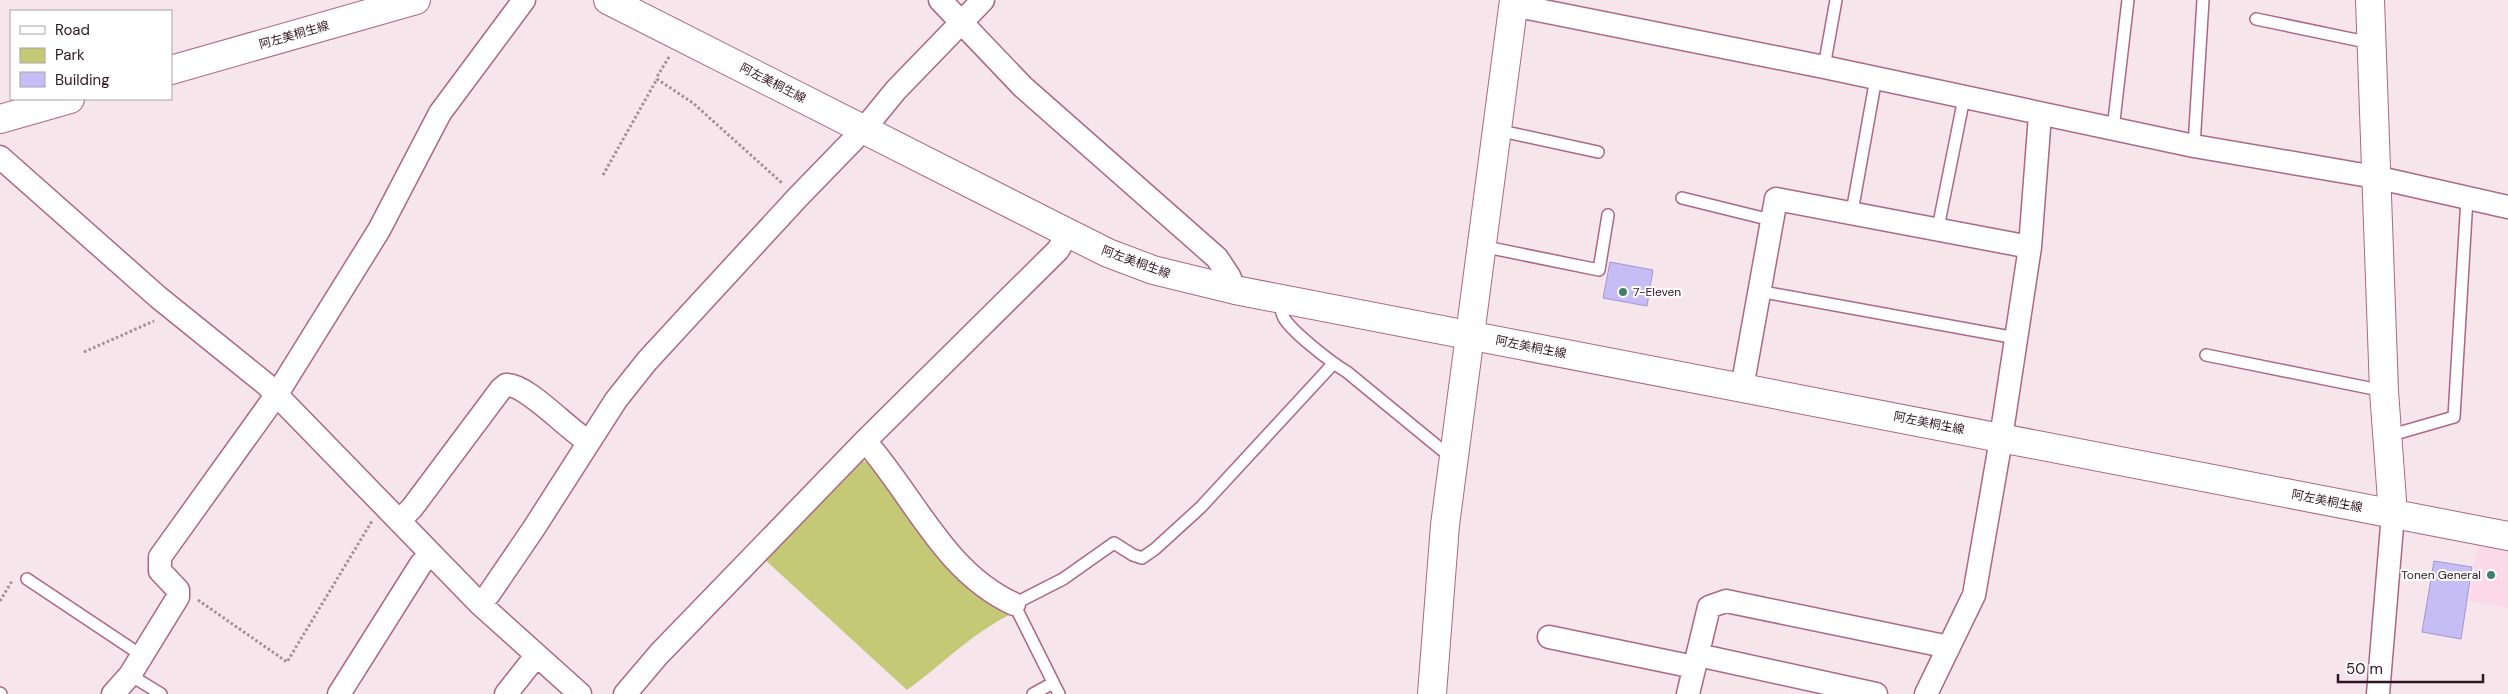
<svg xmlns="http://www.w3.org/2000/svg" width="2508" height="694" font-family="'DM Sans','Noto Sans JP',sans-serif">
<rect width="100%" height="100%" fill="#f6e6ec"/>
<path fill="#fcd9e7" d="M2478 544 2508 549V608L2469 601Z"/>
<path fill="#c3c975" d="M859 459 874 466 951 573 1011 614C972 633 942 665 907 690L762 557Z"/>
<path fill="#c6bdf5" stroke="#a196d9" d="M1610 262 1653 270 1647 306 1603 298Z
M2434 561 2472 567 2461 639 2422 632Z"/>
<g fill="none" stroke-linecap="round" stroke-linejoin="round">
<defs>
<path id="service" d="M2256 19 2371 43
M1824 67 1836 0
M2113 129 2128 0
M1497 130 1598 152
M2194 146 2203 0
M1682 198 1771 220
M1852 212 1876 78
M1938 228 1964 98
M1481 246 1599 270 1608 215
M1758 291 2016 338
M1280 299C1280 305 1281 312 1284 318 1292 332 1332 363 1347 372L1442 450 1453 455
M2206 355 2384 391
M2388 436 2454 417 2467 198
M27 579 141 655
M130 675 161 694
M0 693 1 694
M1033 694 1053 683
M1059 694 1014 604 1063 579 1114 543 1133 555 1142 558 1155 549 1201 507 1333 364"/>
<path id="minor" d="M940 0 1023 87 1217 258 1229 276 1235 290
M1513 5 1824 67 2194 146 2375 177 2508 207
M0 157 158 297 267 385 480 604 580 694
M1742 388 1776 199 2030 247
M865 441C914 496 944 572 1014 604
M399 521 412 508 501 389 506 385C526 383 568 430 589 442
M480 604 489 594 534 528 616 400 647 361 798 197 864 129 896 90 983 0
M1549 637 1694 667
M1698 655 1876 694
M113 694 130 675 178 597V590L160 571V557L277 394 379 230 440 113 524 0
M339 694 421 564 431 554
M506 694 536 656
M625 694 659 654 865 441 1058 250 1068 233
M1688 694 1709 607 1726 601 1949 647
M1926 694 1974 595 1999 451 2030 247 2040 115
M2378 694 2393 514"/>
<path id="tertiary" d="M2370 0 2384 391 2393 514
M1432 694 1445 525 1514 0"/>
<path id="secondary" d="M608 0 1068 233 1108 253 1153 270 1235 290 2508 536
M171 70 416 0
M0 119 70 99"/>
</defs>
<use href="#service" stroke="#ac6786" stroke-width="14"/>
<use href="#minor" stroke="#ac6786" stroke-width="25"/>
<use href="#tertiary" stroke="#ac6786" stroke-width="30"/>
<use href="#secondary" stroke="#ac6786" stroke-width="30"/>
<path stroke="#a48f98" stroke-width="3" stroke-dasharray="2.5 2.5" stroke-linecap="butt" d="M669 57 658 75 657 79 693 103 782 183
M603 175 657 79
M84 352 154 321
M198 600 287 662 372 521
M0 601 12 581"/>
<use href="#service" stroke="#fff" stroke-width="11"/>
<use href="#minor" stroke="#fff" stroke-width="22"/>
<use href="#tertiary" stroke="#fff" stroke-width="28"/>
<use href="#secondary" stroke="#fff" stroke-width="28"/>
</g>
<g fill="#41806d" stroke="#fff" stroke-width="2">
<circle cx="1623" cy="292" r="5"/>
<circle cx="2491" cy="575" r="5"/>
</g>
<g text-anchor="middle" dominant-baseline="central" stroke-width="4" stroke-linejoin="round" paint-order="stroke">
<g font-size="12" fill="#301421" stroke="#fff">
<text transform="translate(294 35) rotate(-16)">阿左美桐生線</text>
<text transform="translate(773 83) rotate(27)">阿左美桐生線</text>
<text transform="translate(1136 262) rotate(20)">阿左美桐生線</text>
<text transform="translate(1531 347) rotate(11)">阿左美桐生線</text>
<text transform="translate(1929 423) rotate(11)">阿左美桐生線</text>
<text transform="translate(2327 501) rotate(11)">阿左美桐生線</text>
</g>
<g font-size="12" fill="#301421" stroke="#fff" text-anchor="start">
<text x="1633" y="292">7-Eleven</text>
<text x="2481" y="575" text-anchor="end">Tonen General</text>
</g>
</g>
<rect x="10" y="10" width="162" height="90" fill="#ffffff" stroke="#aca1a6"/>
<rect x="20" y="26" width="25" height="8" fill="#ffffff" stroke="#aca1a6"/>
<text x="55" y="35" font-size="15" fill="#301421">Road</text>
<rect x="20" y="48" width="25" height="15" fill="#c3c975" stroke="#aca1a6"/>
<text x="55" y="60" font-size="15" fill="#301421">Park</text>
<rect x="20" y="72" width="25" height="15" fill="#c6bdf5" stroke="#aca1a6"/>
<text x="55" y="85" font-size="15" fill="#301421">Building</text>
<path d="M2338 674v8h145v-8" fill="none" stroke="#301421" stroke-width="2.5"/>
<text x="2346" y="674" font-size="15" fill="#301421" stroke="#ffffff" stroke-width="4" paint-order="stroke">50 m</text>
</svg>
